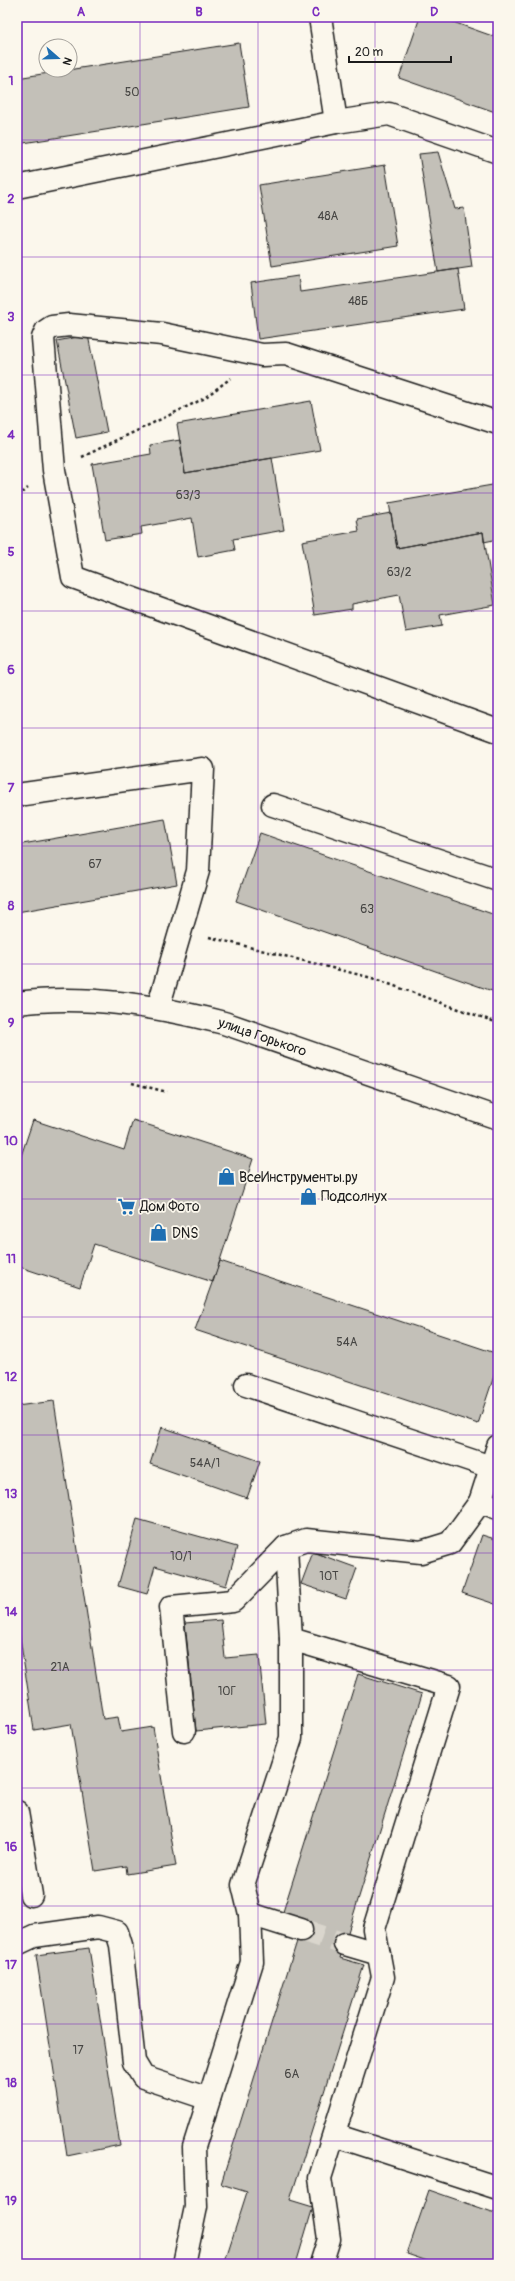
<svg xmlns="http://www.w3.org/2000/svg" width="515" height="2281" font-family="Pangolin,sans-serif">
<rect width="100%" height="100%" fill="#fbf7ec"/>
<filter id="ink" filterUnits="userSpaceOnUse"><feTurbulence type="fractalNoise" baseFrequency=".025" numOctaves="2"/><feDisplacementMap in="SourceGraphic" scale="8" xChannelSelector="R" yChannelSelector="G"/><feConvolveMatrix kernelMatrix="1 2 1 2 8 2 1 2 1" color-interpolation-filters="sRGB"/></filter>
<g filter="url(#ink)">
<path fill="#c3c0b8" stroke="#1c1c1c" d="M420 17H439L498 38V113L399 78Z
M239 43 249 107 17 144V78Z
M438 152 455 209 464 208 472 267 438 272 419 154Z
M385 165 398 246 272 266 259 185Z
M458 269 464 309 258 339 251 283 298 276 300 292Z
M88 335 107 432 76 438 57 341Z
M311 401 320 450 185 473 177 424Z
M180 440 185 473 272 458 284 530 233 539 235 550 198 557 192 518 141 527 142 534 105 540 92 464 151 454 150 445Z
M498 484V539L484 542 483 532 397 548 389 503Z
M391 513 397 548 483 532 495 605 440 615 442 626 406 632 399 595 352 604V609L315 615 302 541 359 531 357 519Z
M165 819 177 884 17 912V845Z
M260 833 498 916V993L236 901Z
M33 1120 124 1150 133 1120 253 1159 213 1282 94 1244 80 1287 17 1266V1168Z
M220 1261 498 1354V1364L478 1424 195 1330Z
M54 1401 103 1719 118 1717 121 1732 153 1727 176 1866 127 1874 126 1866 95 1871 71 1724 34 1730 17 1618V1406Z
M162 1427 260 1461 247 1498 150 1464Z
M137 1519 237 1547 226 1586 155 1566 147 1594 118 1586Z
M482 1535 498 1540V1605L462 1593Z
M313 1552 357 1568 346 1599 301 1584Z
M221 1620 225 1658 259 1655 266 1724 196 1731 185 1623Z
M358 1674 422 1694 340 1958 364 1965 290 2200 313 2207 296 2264H224L247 2192 221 2184 303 1922 282 1915Z
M89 1948 120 2145 67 2156 36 1955Z
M429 2190 498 2214 497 2264H436L407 2254Z
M17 2237 22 2264H17Z"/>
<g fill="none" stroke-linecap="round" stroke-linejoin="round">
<path stroke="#dad6cd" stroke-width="22" stroke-dasharray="22 11" stroke-linecap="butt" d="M301 1930 345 1944"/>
<defs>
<g id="minor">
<path d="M320 17 336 122"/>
<path d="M17 187 336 122 389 114 498 152"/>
<path d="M498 423 286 354 262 355 162 334 69 325 52 327 46 331 43 338 54 470 73 577 498 731"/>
<path d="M17 795 203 769 198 871 158 1008"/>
<path d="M273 805 498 880"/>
<path id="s1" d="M17 1003C86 994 157 1006 224 1023L498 1118"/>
<path d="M246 1385 491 1467"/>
<path d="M498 1446 480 1502 498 1508"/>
<path d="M286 1547 291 1639 449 1686 374 1929 383 1977 320 2178 329 2239 321 2264"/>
<path d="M184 1731 171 1607 233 1601 286 1547 306 1540 421 1552 450 1543 480 1502"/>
<path d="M17 1812 31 1895"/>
<path d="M250 1914 301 1930"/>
<path d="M17 1944 34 1936 98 1927 117 1932 121 1945 134 2062 143 2077 209 2099"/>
<path d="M345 1944 379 1954"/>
<path d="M334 2135 498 2188"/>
<path d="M184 2264 196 2207 194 2147 252 1962 250 1914 243 1885 291 1738V1639"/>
</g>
</defs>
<use href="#minor" stroke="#1c1c1c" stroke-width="25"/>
<path stroke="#1c1c1c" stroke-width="2.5" stroke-dasharray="3 3" stroke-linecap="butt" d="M82 457 203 399 231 378
M17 496 28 488
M209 937 372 978 498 1023
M132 1083 167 1092"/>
<use href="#minor" stroke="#fbf7ec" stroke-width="22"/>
</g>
</g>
<path fill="none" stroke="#7b2cbf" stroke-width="1" stroke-opacity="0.55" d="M140 17V2264M258 17V2264M375 17V2264M17 140H498M17 257H498M17 375H498M17 493H498M17 611H498M17 728H498M17 846H498M17 964H498M17 1082H498M17 1199H498M17 1317H498M17 1435H498M17 1553H498M17 1670H498M17 1788H498M17 1906H498M17 2024H498M17 2141H498"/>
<defs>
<symbol id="shop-bare" viewBox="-9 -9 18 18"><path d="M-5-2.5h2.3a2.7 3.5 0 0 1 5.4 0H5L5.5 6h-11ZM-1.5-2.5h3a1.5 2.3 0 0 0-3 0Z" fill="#1f6fb2" stroke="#fbf7ec" stroke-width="2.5" paint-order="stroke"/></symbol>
<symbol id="supermarket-bare" viewBox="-9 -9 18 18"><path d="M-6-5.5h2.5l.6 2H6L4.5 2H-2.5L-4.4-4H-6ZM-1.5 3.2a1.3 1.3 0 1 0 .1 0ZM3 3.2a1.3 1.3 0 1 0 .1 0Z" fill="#1f6fb2" stroke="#fbf7ec" stroke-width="2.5" paint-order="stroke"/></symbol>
</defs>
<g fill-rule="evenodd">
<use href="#shop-bare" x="214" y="1164" width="25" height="25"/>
<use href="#shop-bare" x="296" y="1184" width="25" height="25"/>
<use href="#supermarket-bare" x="114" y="1194" width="25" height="25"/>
<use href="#shop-bare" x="146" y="1220" width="25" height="25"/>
</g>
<g text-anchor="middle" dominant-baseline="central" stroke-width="3.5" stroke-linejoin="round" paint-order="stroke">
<g font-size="12" fill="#464543">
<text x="132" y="92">50</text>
<text x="328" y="216">48А</text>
<text x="358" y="301">48Б</text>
<text x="188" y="495">63/3</text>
<text x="399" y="572">63/2</text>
<text x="95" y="864">67</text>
<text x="367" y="909">63</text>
<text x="347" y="1342">54А</text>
<text x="205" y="1463">54А/1</text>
<text x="181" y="1556">10/1</text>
<text x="329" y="1576">10Т</text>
<text x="60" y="1667">21А</text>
<text x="227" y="1691">10Г</text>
<text x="78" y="2050">17</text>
<text x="292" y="2074">6А</text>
</g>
<g font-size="14" fill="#1c1c1c" stroke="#fbf7ec">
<text stroke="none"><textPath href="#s1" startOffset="250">улица Горького</textPath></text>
</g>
<g font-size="14" fill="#1c1c1c" stroke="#fbf7ec" text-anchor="start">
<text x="239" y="1177">ВсеИнструменты.ру</text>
<text x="321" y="1196">Подсолнух</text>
<text x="140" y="1206">Дом Фото</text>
<text x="172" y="1233">DNS</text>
</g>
</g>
<rect width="515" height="2281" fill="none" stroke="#fbf7ec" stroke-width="44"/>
<g transform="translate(58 58) rotate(110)"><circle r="19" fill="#fbf7ec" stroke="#a29f99"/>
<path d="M0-3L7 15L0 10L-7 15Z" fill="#1f6fb2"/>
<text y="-6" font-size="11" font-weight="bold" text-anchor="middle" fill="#1c1c1c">N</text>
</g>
<path d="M349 56v6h102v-6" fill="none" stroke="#1c1c1c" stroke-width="2"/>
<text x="355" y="56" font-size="12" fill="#1c1c1c" stroke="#fbf7ec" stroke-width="3" paint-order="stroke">20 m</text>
<rect x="22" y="22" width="471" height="2237" fill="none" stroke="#7b2cbf" stroke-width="1.5"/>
<g font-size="13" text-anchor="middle" font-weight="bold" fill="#7b2cbf">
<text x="81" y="16">A</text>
<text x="199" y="16">B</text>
<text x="316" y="16">C</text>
<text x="434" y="16">D</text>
<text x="11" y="85">1</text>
<text x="11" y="203">2</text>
<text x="11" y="321">3</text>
<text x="11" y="439">4</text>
<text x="11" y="556">5</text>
<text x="11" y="674">6</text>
<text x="11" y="792">7</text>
<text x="11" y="910">8</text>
<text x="11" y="1027">9</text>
<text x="11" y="1145">10</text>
<text x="11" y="1263">11</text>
<text x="11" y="1381">12</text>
<text x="11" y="1498">13</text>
<text x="11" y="1616">14</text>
<text x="11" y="1734">15</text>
<text x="11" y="1851">16</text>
<text x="11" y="1969">17</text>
<text x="11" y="2087">18</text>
<text x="11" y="2205">19</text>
</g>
</svg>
